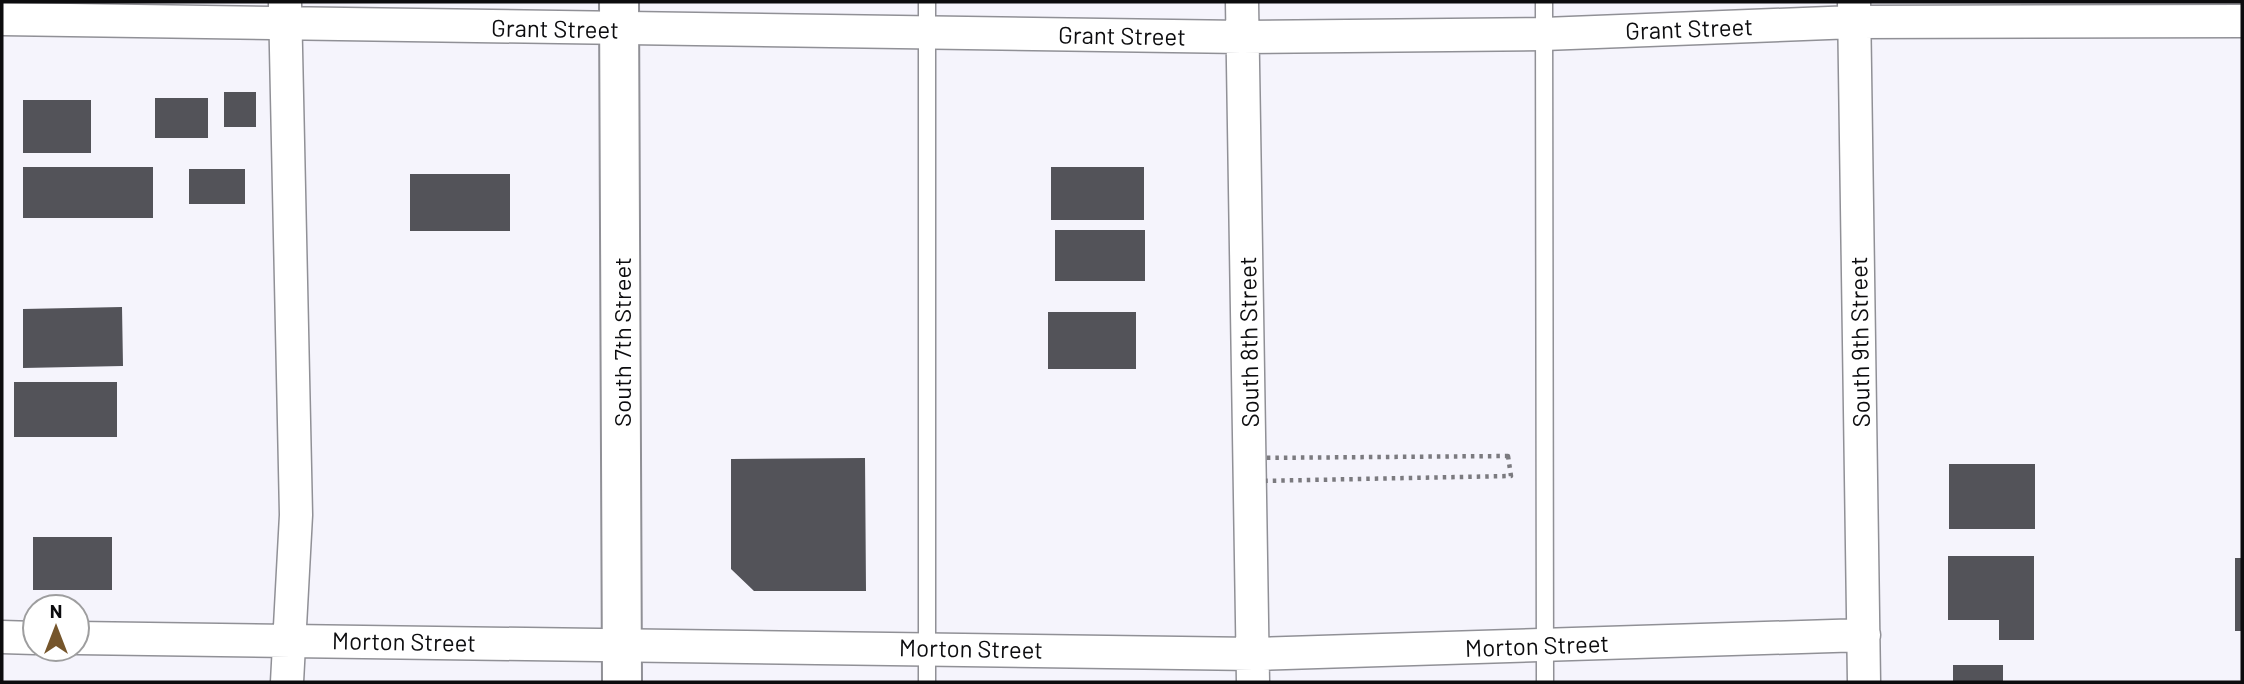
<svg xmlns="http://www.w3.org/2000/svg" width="2244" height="684" font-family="Barlow,sans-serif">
<rect width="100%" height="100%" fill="#f5f4fc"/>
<path fill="#535359" d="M224 92H256V127H224Z
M155 98H208V138H155Z
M23 100H91V153H23Z
M23 167H153V218H23Z
M1051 167H1144V220H1051Z
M189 169H245V204H189Z
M410 174H510V231H410Z
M1055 230H1145V281H1055Z
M122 307 123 366 23 368V309Z
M1048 312H1136V369H1048Z
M14 382H117V437H14Z
M865 458 866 591H754L731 569V459Z
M1949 464H2035V529H1949Z
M33 537H112V590H33Z
M1948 556H2034V640H1999V620H1948Z
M2235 558H2242V631H2235Z
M1953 665H2003V682H1953Z"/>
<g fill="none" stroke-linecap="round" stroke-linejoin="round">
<defs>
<path id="lane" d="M927 2V682
M1544 2 1545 682"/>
<path id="street" d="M1242 2 1253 682
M1854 2 1864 682
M285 3 296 515 287 682
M2 19 1242 37 1544 34 1854 22 2242 21
M2 637 35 638
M77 638 1254 654 1864 635"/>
<path id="secondary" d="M619 2 622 682"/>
</defs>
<use href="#lane" stroke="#909096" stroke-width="19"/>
<use href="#street" stroke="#909096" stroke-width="35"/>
<use href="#secondary" stroke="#909096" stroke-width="42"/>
<path stroke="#7b7a7f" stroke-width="4.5" stroke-dasharray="3.5 5" stroke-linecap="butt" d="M1508 456 1511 476 1258 481 1250 458Z"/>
<use href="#lane" stroke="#fff" stroke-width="16"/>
<use href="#street" stroke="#fff" stroke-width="32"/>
<use href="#secondary" stroke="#fff" stroke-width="38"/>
</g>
<g text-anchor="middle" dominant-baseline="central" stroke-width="7" stroke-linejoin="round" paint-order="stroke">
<g font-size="24" fill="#0c0c0e" stroke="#fff">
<text transform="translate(555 28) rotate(1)">Grant Street</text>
<text transform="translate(1689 28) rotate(-2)">Grant Street</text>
<text transform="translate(1122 35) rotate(1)">Grant Street</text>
<text transform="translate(621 342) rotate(-90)">South 7th Street</text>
<text transform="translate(1248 342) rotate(-91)">South 8th Street</text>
<text transform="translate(1859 342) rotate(-91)">South 9th Street</text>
<text transform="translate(404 641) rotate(1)">Morton Street</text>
<text transform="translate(1537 645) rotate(-2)">Morton Street</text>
<text transform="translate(971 648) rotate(1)">Morton Street</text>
</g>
</g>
<rect width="2244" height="684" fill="none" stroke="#0c0c0e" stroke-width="7"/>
<g transform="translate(56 628)"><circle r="33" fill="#ffffff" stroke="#9e9e9f" stroke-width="2"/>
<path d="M0-5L12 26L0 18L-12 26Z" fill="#75552b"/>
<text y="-10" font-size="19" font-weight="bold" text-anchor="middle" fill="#0c0c0e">N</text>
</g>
</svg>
